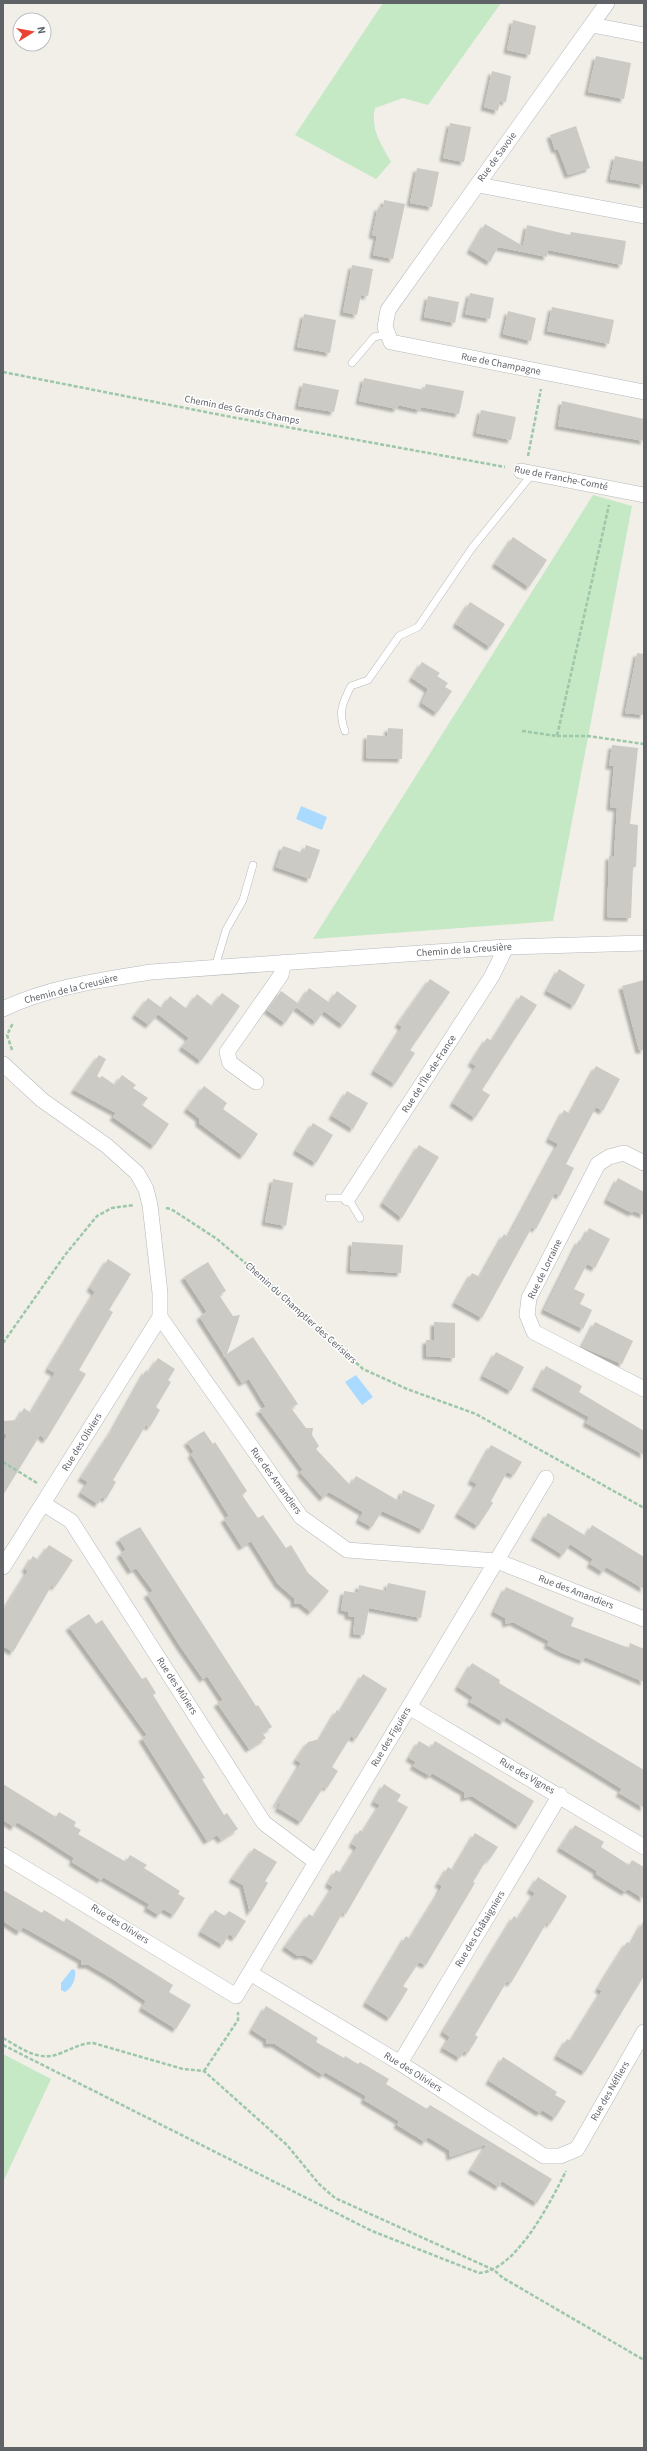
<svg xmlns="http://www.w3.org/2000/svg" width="647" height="2451" font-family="'Source Sans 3',sans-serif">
<defs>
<filter id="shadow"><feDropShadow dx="-3.5" dy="3.5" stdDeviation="1" flood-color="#0004"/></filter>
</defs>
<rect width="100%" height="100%" fill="#f1efe8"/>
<path fill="#c5e8c5" d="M383 3H501L428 105 403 98 375 108C370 129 381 144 391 162L376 179 295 135Z
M593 495 632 506 553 921 313 939Z
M3 2054 51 2079 3 2182Z"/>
<path fill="#aadaff" d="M301 806 327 817 322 830 296 819Z
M356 1375 373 1397 362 1405 345 1382Z
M72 1969 75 1970C76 1979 73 1987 65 1992L61 1990V1983Z"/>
<path fill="#cccac5" filter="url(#shadow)" d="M513 20 536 26 530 55 507 50Z
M596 56 631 63 624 99 588 92Z
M492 71 511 76 506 102 500 101 498 111 484 107Z
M450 123 471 127 464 162 443 158Z
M576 126 590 168 568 175 558 149 555 150 550 135Z
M615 156 644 162V185L610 179Z
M417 168 439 172 432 207 410 203Z
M384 200 405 204 393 259 373 255 377 236 372 235 378 207 383 208Z
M485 224 523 246 527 225 570 235 571 232 626 241 622 265 548 250 547 257 498 247 490 262 470 250Z
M352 265 373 269 368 296 361 295 357 315 343 312Z
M470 293 494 298 490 319 465 314Z
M428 296 459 302 455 323 424 317Z
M552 307 614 320 609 344 547 331Z
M508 311 536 318 531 341 503 334Z
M304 314 336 320 330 353 297 347Z
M364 378 424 390 426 384 464 391 459 414 421 407 420 410 398 405 397 409 359 401Z
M303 383 339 390 334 412 298 406Z
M562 401 644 419V441L558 426Z
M481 410 516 417 511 440 476 433Z
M513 537 547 560 529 587 495 564Z
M470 602 505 624 490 647 456 624Z
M637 653 644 654V715L625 713Z
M422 662 440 673 437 676 448 683 445 687 452 691 437 713 422 703 428 689 412 678Z
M388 728 403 729 402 759 366 758 367 735 387 736Z
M612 745 638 748 630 824 638 825 636 867H633L631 918 607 917 609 856H614L617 808 610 807 614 766H609Z
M306 845 320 850 310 879 276 867 283 846 303 853Z
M559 969 585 985 574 1006 547 991Z
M430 979 450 992 410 1050 415 1053 395 1084 374 1071 402 1027 398 1024Z
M644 980V1050H639L622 986Z
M309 988 330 1003 316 1022 296 1007 285 1023 267 1010 281 991 299 1004Z
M337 991 357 1006 343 1025 324 1011Z
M222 993 240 1006 201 1061 182 1047 189 1038 158 1014 149 1025 135 1015 148 998 162 1008 170 996 187 1009 197 994 212 1006Z
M521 995 537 1005 482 1090 490 1095 475 1118 453 1103 476 1066 471 1063 487 1038 492 1041Z
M99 1055 106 1059 97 1076 100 1078 102 1076 115 1085 122 1075 136 1085 133 1088 148 1098 142 1105 169 1124 154 1146 113 1117 116 1113 74 1090Z
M596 1066 620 1079 603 1111 596 1107 566 1164 574 1168 560 1196 555 1193 536 1229 532 1227 482 1318 455 1303 472 1273 480 1277 504 1234 508 1237 558 1144 549 1139 564 1110 570 1114Z
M204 1086 227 1103 223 1109 258 1134 243 1156 199 1123V1118L187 1109Z
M347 1091 368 1103 353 1129 332 1116Z
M313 1123 333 1135 316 1163 296 1151Z
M419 1145 439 1157 402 1218 383 1203Z
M618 1178 644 1192V1215L634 1211 632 1213 607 1200Z
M273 1179 293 1183 286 1226 265 1222Z
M589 1228 610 1239 595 1268 587 1264 574 1289 585 1294 580 1304 592 1310 583 1329 544 1310 579 1240 582 1242Z
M352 1242 403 1245 401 1273 350 1270Z
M108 1259 131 1274 109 1310 113 1312 79 1370 86 1374 46 1440 40 1435 3 1495V1443L7 1436 3 1431V1421L17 1420 24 1408 31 1413 55 1373 48 1369 95 1292 90 1288Z
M208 1262 226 1291 219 1295 233 1316 240 1315 227 1354 253 1337 298 1404 291 1408 306 1428H313L312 1435 319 1446 316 1449 350 1485 356 1476 399 1501 403 1490 435 1505 423 1530 382 1511 372 1527 359 1520 363 1512 329 1492 323 1498 300 1472 303 1470 259 1410 266 1407 249 1379 242 1383 201 1319 200 1316 207 1312 184 1277Z
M434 1322 455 1323V1358L426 1356V1340H434Z
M595 1322 633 1341 622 1364 582 1347Z
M496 1352 524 1367 511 1391 483 1376Z
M158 1358 175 1369 168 1380 171 1382 156 1407 160 1410 150 1427 146 1425 113 1480 116 1482 106 1499 102 1497 98 1504 81 1493 88 1482 81 1478 113 1429 146 1370 149 1372Z
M546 1366 582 1386 579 1392 644 1431V1455L586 1423 589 1417 535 1387Z
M204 1431 213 1444 215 1442 247 1491 242 1495 258 1518 263 1515 286 1548 291 1545 308 1573 329 1591 311 1612 301 1604H294V1598L278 1584 251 1541 242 1547 224 1519 229 1516 191 1454 194 1452 187 1442Z
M491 1445 522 1462 514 1475 507 1472 491 1501 493 1503 478 1526 458 1514 477 1484 471 1481Z
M548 1513 586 1536 592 1525 644 1557V1589L606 1567 603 1572 590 1564 593 1559 570 1544 563 1555 534 1537Z
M140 1527 256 1706 258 1705 272 1727 262 1733 266 1738 249 1749 217 1703 223 1700 207 1676 203 1679 180 1646 147 1594 153 1591 136 1568 131 1571 120 1554 126 1550 119 1539Z
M49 1545 73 1560 55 1587 52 1585 13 1652 3 1646V1611L28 1571 25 1569 33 1556 38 1560Z
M388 1583 426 1591 421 1618 369 1608 364 1635 353 1634 355 1617 348 1616V1612L341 1610 344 1591 358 1593 359 1585 386 1591Z
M506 1587 574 1618 571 1626 629 1648 630 1643 644 1649V1682L585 1657 583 1661 562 1653 547 1645 549 1641 513 1622 506 1624 505 1618 494 1612Z
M89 1614 96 1624 102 1620 142 1679 146 1677 156 1693 153 1695 165 1714 205 1778 202 1779 224 1815 227 1813 238 1829 221 1840 217 1835 207 1841 142 1738 147 1735 69 1627Z
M472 1663 500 1680 499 1683 644 1770V1808L619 1793 622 1789 538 1737 506 1717 503 1722 470 1702 473 1697 458 1687Z
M363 1674 387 1689 356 1739 351 1736 332 1767 338 1771 327 1788 324 1786 301 1822 278 1808 282 1801 275 1806 301 1763 296 1760 308 1742 320 1739 337 1710 340 1712Z
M419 1741 431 1748 435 1741 534 1801 519 1826 472 1796 464 1798V1792L432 1773 430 1776 413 1766 416 1762 409 1758Z
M3 1784 56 1817 59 1812 76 1822 74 1826 81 1830 78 1834 126 1862 130 1855 147 1865 144 1868 180 1891 178 1894 185 1898 174 1915 163 1909 159 1915 147 1908 149 1904 103 1877 101 1880 72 1862 74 1858 43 1838 17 1822 14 1827 3 1820Z
M384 1784 401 1795 397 1801 408 1807 346 1914 343 1912 315 1961 304 1955 298 1956 285 1947 309 1914 314 1917 333 1887 328 1884 336 1870 341 1873 357 1847 352 1844 360 1830 363 1832 380 1805 374 1802Z
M575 1825 604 1842 601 1847 629 1865 632 1860 644 1867V1899L628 1889 625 1892 596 1874 597 1871 560 1848Z
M475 1833 498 1847 489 1860 487 1859 473 1882 475 1883 426 1965 419 1962 403 1986 408 1989 390 2018 366 2003 406 1936 410 1939 438 1894 442 1886 438 1884 448 1867 453 1870Z
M254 1848 277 1862 265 1881 268 1883 250 1913 243 1885 232 1879Z
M538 1877 567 1896 550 1924 547 1922 511 1983 507 1981 475 2035 478 2037 468 2053 464 2051 460 2058 443 2048 450 2037 443 2032 514 1916 518 1919 535 1893 530 1890Z
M3 1890 42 1913 44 1910 64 1922 66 1918 173 1985 169 1992 191 2005 176 2029 142 2008 146 2001 113 1979 89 1965H81V1960L23 1927 20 1932 3 1921Z
M215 1910 225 1916 229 1911 246 1921 235 1938 229 1934 223 1945 201 1932Z
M644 1920V1976L585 2072 557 2056 567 2039 571 2041 602 1991 598 1989 608 1972 627 1942 631 1944Z
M266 2006 318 2038 316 2042 344 2058 345 2056 358 2064 360 2062 389 2079 386 2084 427 2109 430 2105 552 2179 537 2203 502 2181 499 2187 471 2170 487 2144 450 2157 449 2150 428 2137 425 2142 397 2125 399 2121 364 2100 366 2096 325 2072 323 2075 275 2044H267L266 2039 252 2030Z
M503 2057 557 2092 555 2095 566 2101 555 2118 542 2110 540 2113 489 2081Z"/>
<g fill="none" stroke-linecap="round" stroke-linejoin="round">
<defs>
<path id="service" d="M352 363 374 337 388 334
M345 731C338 712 342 704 351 686L368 680 399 636 418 627 472 548 533 473
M215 967 226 930 243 900 253 865
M329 1198H348L360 1218"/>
<path id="minor" d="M607 3 388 310 385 327 391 342 644 392
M592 25 644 35
M478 185 644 216
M521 471 644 495
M3 1009C49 987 101 980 151 972L506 947 644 943
M3 1064 42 1100 107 1146 137 1173 146 1189 150 1205 160 1293V1317L301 1517 347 1550 497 1561 644 1619
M256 1082 230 1063 227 1052 281 975 284 962
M644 1163 624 1153 609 1157 598 1164 529 1298 527 1315 534 1332 644 1389
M348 1198 492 976 506 947
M44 1504 71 1521 264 1823 316 1862
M3 1567 160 1317
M409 1707 644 1847
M3 1855 236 1996 546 1478
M250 1973 400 2063 544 2156H560L577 2149 644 2032
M400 2063 560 1795"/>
</defs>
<use href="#service" stroke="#b5b8bc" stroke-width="8"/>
<use href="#minor" stroke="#b5b8bc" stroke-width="16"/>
<path stroke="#9cc7a9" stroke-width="2.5" stroke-dasharray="4 2" stroke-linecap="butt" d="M3 372 226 416 505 467
M528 456 541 389
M522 731 557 736 609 505
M557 736H588L644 744
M12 1050 7 1035 13 1023
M166 1208 171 1209 217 1239 270 1284 363 1369 407 1389 476 1414 644 1508
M3 1343 65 1255 97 1216 112 1208 134 1205
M3 1462 37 1483
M3 2038C21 2048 39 2063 61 2053 72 2049 81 2043 93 2043L183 2069 204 2071 287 2145 319 2184 335 2198 494 2270 503 2278 644 2360
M3 2045 372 2231 479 2273C516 2271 551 2201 566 2171
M204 2071 238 2020V2012"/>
<use href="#service" stroke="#fff" stroke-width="7"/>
<use href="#minor" stroke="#fff" stroke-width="15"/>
</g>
<g text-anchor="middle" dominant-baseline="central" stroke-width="3" stroke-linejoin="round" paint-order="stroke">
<g font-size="10" fill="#5f6368" stroke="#fff">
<text transform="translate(497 157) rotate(-54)">Rue de Savoie</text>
<text transform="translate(501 364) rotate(11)">Rue de Champagne</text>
<text transform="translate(242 410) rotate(11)">Chemin des Grands Champs</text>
<text transform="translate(561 478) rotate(11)">Rue de Franche-Comté</text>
<text transform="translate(464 950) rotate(-4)">Chemin de la Creusière</text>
<text transform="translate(71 989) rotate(-14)">Chemin de la Creusière</text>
<text transform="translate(429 1074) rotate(-57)">Rue de l'Île-de-France</text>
<text transform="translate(545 1269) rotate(-64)">Rue de Lorraine</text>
<text transform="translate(301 1313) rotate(42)">Chemin du Champtier des Cerisiers</text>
<text transform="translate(82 1442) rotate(-58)">Rue des Oliviers</text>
<text transform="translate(276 1481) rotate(54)">Rue des Amandiers</text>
<text transform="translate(576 1592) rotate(21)">Rue des Amandiers</text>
<text transform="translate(177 1686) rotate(57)">Rue des Mûriers</text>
<text transform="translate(391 1737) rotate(-59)">Rue des Figuiers</text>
<text transform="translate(527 1776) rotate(30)">Rue des Vignes</text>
<text transform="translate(120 1924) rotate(32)">Rue des Oliviers</text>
<text transform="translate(480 1929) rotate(-59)">Rue des Châtaigniers</text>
<text transform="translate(413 2072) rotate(32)">Rue des Oliviers</text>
<text transform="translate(610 2091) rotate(-60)">Rue des Néfliers</text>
</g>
</g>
<rect width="647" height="2451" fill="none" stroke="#5f6368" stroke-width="8"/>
<g transform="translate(32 32) rotate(79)"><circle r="19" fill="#ffffff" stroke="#bfc1c3"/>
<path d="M0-3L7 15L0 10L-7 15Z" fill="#ea4335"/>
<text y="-6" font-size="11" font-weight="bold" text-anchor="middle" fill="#5f6368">N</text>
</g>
</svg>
